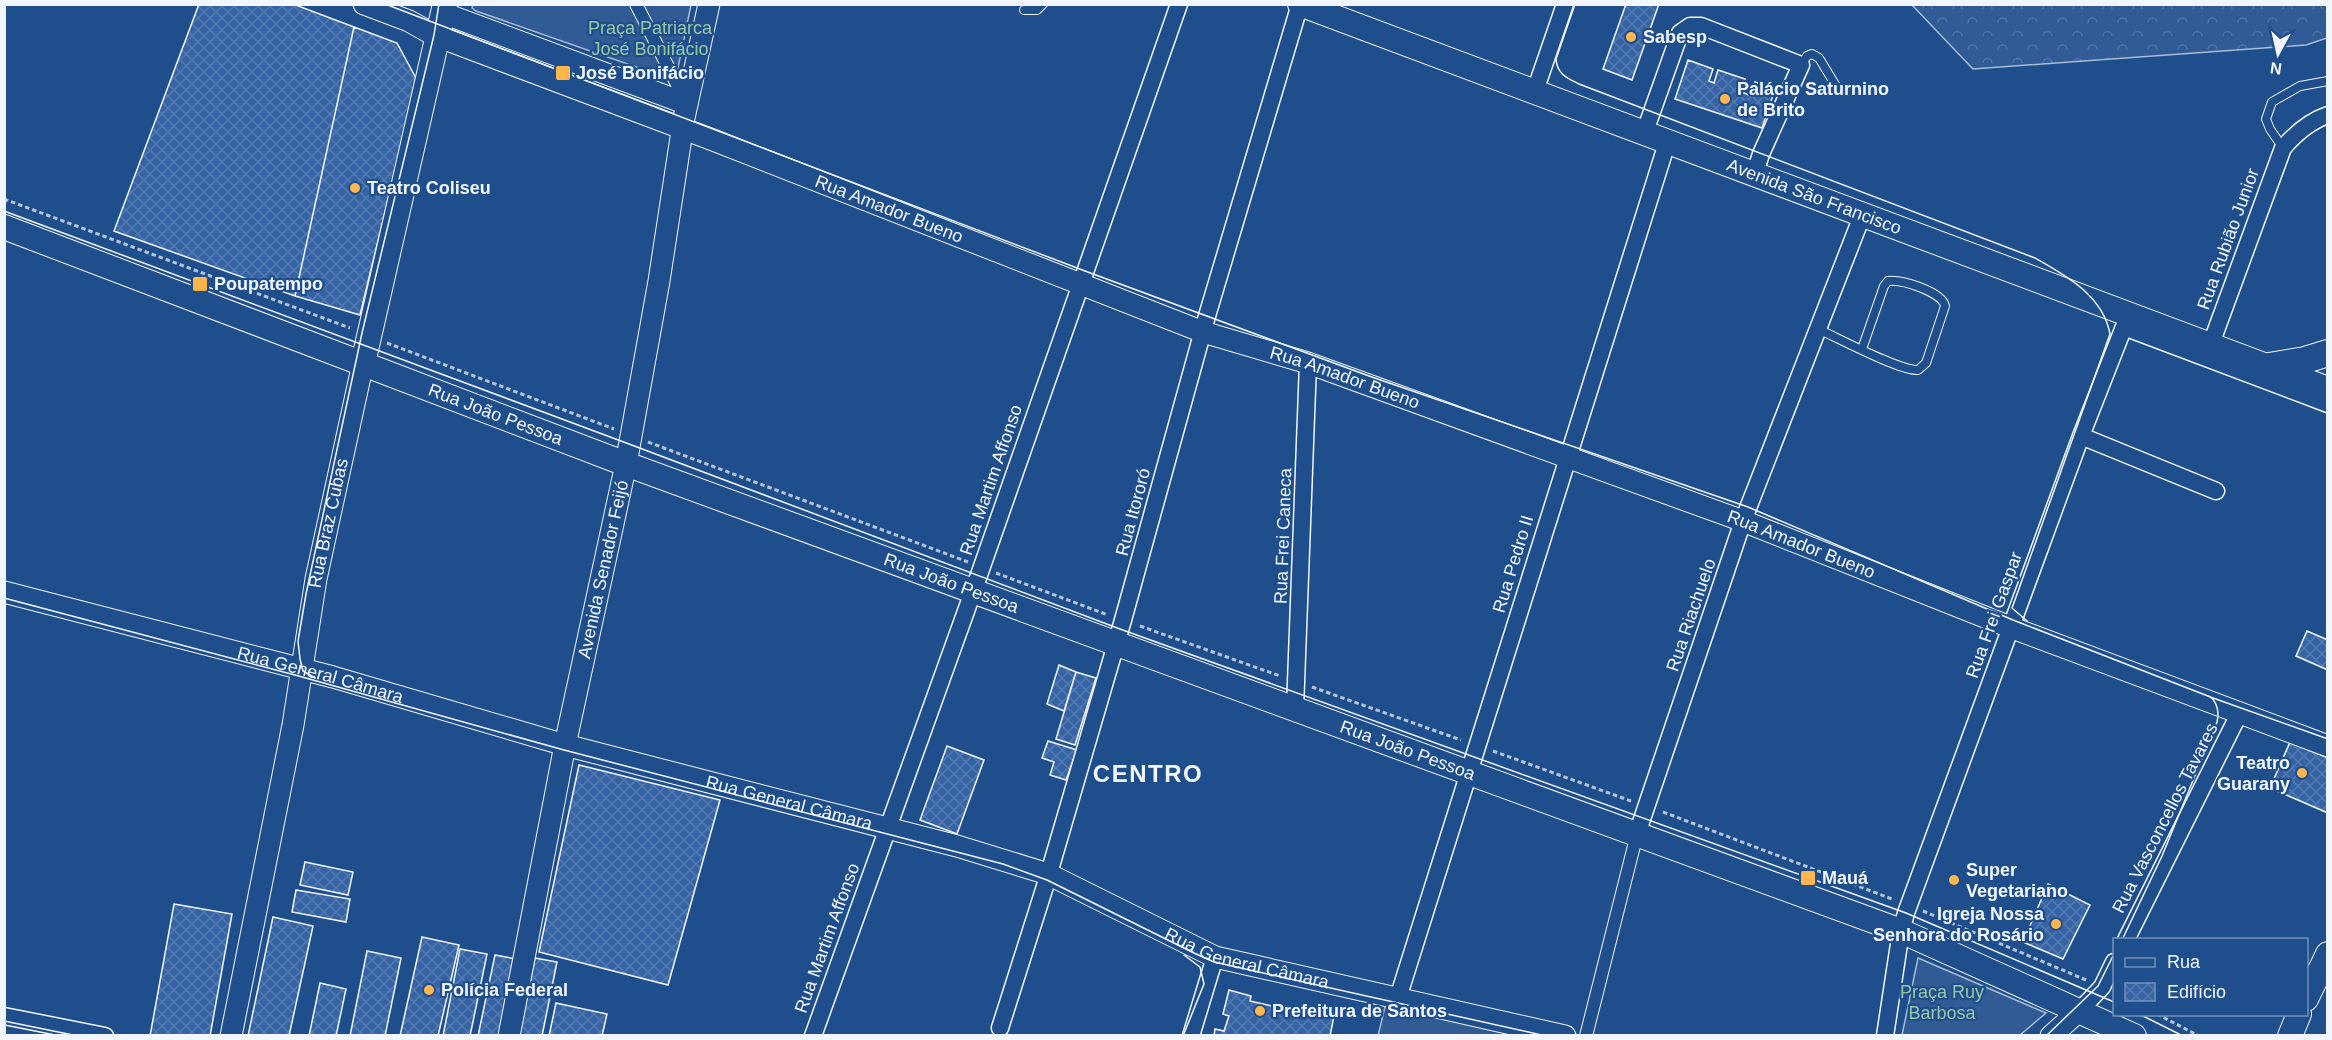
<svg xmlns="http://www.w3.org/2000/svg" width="2332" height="1040" font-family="Arial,sans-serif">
<defs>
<pattern id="forest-crowns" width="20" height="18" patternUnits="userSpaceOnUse" patternTransform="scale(1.5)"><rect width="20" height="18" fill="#305b95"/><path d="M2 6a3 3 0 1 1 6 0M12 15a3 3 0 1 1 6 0" fill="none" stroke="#4e73a5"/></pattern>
<pattern id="building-cross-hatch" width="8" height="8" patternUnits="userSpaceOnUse" patternTransform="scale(1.5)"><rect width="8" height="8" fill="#3563a3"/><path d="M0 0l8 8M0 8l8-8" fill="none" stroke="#537ab1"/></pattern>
</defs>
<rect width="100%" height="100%" fill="#1f4e8c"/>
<path fill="#305b95" stroke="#a8bbd7" stroke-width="1.5" d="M473 4 691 5 678 68 671 77 659 75 476 11 472 8Z
M1918 958 2046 1013 2020 1035H1902Z
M1387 998 1537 1036H1378Z"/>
<path fill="url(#forest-crowns)" stroke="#a8bbd7" stroke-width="1.5" d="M1912 5H2327V38L2306 45 1973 69Z"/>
<path fill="url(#building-cross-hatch)" stroke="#f2f6ff" stroke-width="1.5" d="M199 4H293L354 27 295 296 114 231Z
M1626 4H1659L1632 80 1603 69Z
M354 27 397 43 417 80 360 315 295 296Z
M1688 60 1713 69 1709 81 1714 83 1718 70 1745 79 1742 92 1751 96 1755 82 1775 89 1762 128 1675 99Z
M2307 631 2328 640V670L2296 656Z
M1059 665 1076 672 1064 711 1047 704Z
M1076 672 1096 678 1075 745 1056 739Z
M1048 741 1077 750 1066 780 1050 775 1054 762 1042 758Z
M2290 742 2328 758V813L2270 788Z
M947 746 984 760 957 834 920 820Z
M579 765 720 800 668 985 539 952Z
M305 862 353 872 348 895 300 885Z
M2048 884 2090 905 2063 959 2023 942Z
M296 890 350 899 346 922 292 912Z
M174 904 232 914 210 1036H150Z
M273 917 313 926 289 1036H248Z
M422 937 459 945 438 1036H400Z
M460 949 487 954 470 1036H443Z
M367 951 401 958 385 1036H350Z
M495 955 516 959 501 1036H478Z
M535 958 557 962 542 1036H519Z
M320 983 346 989 336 1036H309Z
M1229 990 1251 996 1250 1001 1307 1014 1308 1009 1334 1016 1330 1036H1214L1215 1029 1224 1031 1229 1016 1223 1014Z
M556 1003 607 1014 602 1036H549Z"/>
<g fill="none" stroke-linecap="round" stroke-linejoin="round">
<defs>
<path id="service" d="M1024 10H1037L1043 4
M1801 65 1807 56 1812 54 1819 58 1836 86
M2283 148 2270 129 2266 119 2272 102 2300 86 2328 81
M1818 329C1838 338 1900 371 1918 370L1926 363 1945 306C1942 292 1902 279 1888 281L1884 286 1862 349"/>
<path id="pedestrian" d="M636 4 686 102
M1586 1036 1637 834"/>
<path id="minor" d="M1535 91 1565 4
M1644 134 1680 33 1690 26H1701L1801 65 1761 154 1754 176
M2124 327 2328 404
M2211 344 2283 148C2295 134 2310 121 2328 115
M2081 436 2216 491
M1295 709 1308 363
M1637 834 1743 521 1862 216
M2126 940 2239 714
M1398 998 1667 143
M2080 1010 2102 987 2114 962
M4 1016 105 1036
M1000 1028 1047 880 1123 620 1207 316 1300 4
M813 1036 979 575 1179 4
M1191 1036 1215 957
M1885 1036 1901 931 1906 913 2081 436 2129 314"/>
<g id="tertiary">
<path id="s1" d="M364 4 409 21 434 35 713 140 1203 332 1308 363 1743 521 2010 627 2328 746"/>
<path d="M443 13 687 104"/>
<path id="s2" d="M4 592 333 677 565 745 957 846 1048 874 1215 957 1565 1036"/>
<path id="s3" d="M231 1036 293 725 316 579 363 363"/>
<path id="s4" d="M509 1036 565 745 626 464 659 281 684 118 709 4"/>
<path d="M2051 1036 2080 1010"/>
</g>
<g id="secondary">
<path id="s5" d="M1300 4 2328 389"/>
<path id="s6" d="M4 227 626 464 1901 931 2134 1036"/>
<path d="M363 363 445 4"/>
<path d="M2306 999 2328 954"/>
<path d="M2290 1036 2299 1014"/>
</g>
<path id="primary" d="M2269 366 2305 360 2328 353"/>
</defs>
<use href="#service" stroke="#f2f6ff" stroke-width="10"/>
<use href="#pedestrian" stroke="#f2f6ff" stroke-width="14"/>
<use href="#minor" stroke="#f2f6ff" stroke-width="19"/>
<use href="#tertiary" stroke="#f2f6ff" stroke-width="23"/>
<use href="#secondary" stroke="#f2f6ff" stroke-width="26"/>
<use href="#primary" stroke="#f2f6ff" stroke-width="28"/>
<path stroke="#b3c4dc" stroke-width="3" stroke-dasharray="4.5 3" stroke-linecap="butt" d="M4 199 350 328
M387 343 614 429
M648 442 968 562
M996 573 1108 615
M1140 626 1280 676
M1312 687 1461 740
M1493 751 1631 801
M1663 812 1892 899
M1923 911 2086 980
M2157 1014 2199 1036"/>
<use href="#service" stroke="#1f4e8c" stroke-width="8"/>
<use href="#pedestrian" stroke="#1f4e8c" stroke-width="12"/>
<use href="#minor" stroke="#1f4e8c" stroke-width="16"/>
<use href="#tertiary" stroke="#1f4e8c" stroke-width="21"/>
<use href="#secondary" stroke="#1f4e8c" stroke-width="24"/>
<use href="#primary" stroke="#1f4e8c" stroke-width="26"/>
<path stroke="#f2f6ff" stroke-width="1.5" d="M385 4 1085 271 1369 376 1748 507 2013 620 2213 698 2328 739
M1575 4 1556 59C1557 74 1567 78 1579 84L2035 258C2067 276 2103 296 2110 334L2016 597 2012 608 2027 621
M4 211 629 444 1120 629 1906 913 2114 1002
M4 598 295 675 564 750 1003 864 1047 880 1194 953 1214 962 1546 1036
M315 678 303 671 300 659 298 641 306 594 362 333 434 35 439 4
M2122 940 2162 856 2217 722C2219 713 2218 702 2209 696
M2139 1014 2183 1036
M4 1021 78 1036
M1183 1036 1204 984 1200 967 1184 955
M2046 1036 2098 986 2114 954"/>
</g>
<g fill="#ffb74d" stroke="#1f4e8c" stroke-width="2">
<circle cx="1631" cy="37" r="6"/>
<rect x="555" y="65" width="16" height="16" rx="3"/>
<circle cx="1725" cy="99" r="6"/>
<circle cx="355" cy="188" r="6"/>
<rect x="192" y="276" width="16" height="16" rx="3"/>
<circle cx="2302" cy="773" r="6"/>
<rect x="1800" y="870" width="16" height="16" rx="3"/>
<circle cx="1954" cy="880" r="6"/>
<circle cx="2056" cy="924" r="6"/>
<circle cx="429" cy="990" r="6"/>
<circle cx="1260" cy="1011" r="6"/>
</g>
<g text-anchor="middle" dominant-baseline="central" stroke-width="4.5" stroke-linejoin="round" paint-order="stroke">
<g font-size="18" fill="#97c8a6" stroke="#1f4e8c">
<text x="650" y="28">Praça Patriarca<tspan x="650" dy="21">José Bonifácio</tspan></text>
<text x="1942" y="992">Praça Ruy<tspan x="1942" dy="21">Barbosa</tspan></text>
</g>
<g font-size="18" font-weight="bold" fill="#f2f6ff" stroke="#1f4e8c" text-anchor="start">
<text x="1643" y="37">Sabesp</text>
<text x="576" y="73">José Bonifácio</text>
<text x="1737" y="89">Palácio Saturnino<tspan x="1737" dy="21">de Brito</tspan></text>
<text x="367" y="188">Teatro Coliseu</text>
<text x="214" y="284">Poupatempo</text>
<text x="2290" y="763" text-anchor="end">Teatro<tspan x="2290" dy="21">Guarany</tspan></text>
<text x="1966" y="870">Super<tspan x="1966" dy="21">Vegetariano</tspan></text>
<text x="1822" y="878">Mauá</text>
<text x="2044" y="914" text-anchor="end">Igreja Nossa<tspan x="2044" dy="21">Senhora do Rosário</tspan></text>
<text x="441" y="990">Polícia Federal</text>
<text x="1272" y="1011">Prefeitura de Santos</text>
</g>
<g font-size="18" fill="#f2f6ff" stroke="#1f4e8c">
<text stroke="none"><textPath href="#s5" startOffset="549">Avenida São Francisco</textPath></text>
<text stroke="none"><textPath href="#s1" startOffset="564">Rua Amador Bueno</textPath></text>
<text transform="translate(2228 239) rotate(-70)">Rua Rubião Junior</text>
<text stroke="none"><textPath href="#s1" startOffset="1050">Rua Amador Bueno</textPath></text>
<text stroke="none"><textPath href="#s6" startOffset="526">Rua João Pessoa</textPath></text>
<text transform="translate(991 480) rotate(-71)">Rua Martim Affonso</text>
<text transform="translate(1133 512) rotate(-75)">Rua Itororó</text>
<text stroke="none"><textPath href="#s3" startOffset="522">Rua Braz Cubas</textPath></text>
<text transform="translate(1283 536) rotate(-88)">Rua Frei Caneca</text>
<text stroke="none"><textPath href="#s1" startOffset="1536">Rua Amador Bueno</textPath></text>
<text transform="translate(1513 564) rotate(-73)">Rua Pedro II</text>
<text stroke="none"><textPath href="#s4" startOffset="476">Avenida Senador Feijó</textPath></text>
<text stroke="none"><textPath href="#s6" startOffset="1012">Rua João Pessoa</textPath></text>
<text transform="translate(1691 615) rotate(-71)">Rua Riachuelo</text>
<text transform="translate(1994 615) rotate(-70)">Rua Frei Gaspar</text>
<text stroke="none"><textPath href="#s2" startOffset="327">Rua General Câmara</textPath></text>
<text stroke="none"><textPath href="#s6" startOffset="1498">Rua João Pessoa</textPath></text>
<text stroke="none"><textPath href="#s2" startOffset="813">Rua General Câmara</textPath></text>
<text transform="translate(2165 818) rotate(-63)">Rua Vasconcellos Tavares</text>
<text transform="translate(827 938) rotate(-70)">Rua Martim Affonso</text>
<text stroke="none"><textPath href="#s2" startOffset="1299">Rua General Câmara</textPath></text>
</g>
<g font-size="24" font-weight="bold" letter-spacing="1.5" fill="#f2f6ff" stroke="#1f4e8c">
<text x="1148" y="773">CENTRO</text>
</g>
</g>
<rect width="2332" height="1040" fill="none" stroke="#f2f6ff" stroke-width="12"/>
<rect x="2113" y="938" width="195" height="78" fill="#1f4e8c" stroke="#7391ba" stroke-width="1.5"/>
<rect x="2125" y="958" width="30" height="9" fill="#1f4e8c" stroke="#7391ba" stroke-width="1.5"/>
<text x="2167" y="968" font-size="18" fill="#f2f6ff">Rua</text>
<rect x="2125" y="983" width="30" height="18" fill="url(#building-cross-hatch)" stroke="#7391ba" stroke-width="1.5"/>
<text x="2167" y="998" font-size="18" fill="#f2f6ff">Edifício</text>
<g transform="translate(2278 54) rotate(188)" stroke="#1f4e8c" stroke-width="4.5" paint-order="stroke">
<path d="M0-4.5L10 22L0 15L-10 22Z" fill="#f2f6ff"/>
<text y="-9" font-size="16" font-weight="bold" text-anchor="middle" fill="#f2f6ff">N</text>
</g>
</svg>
